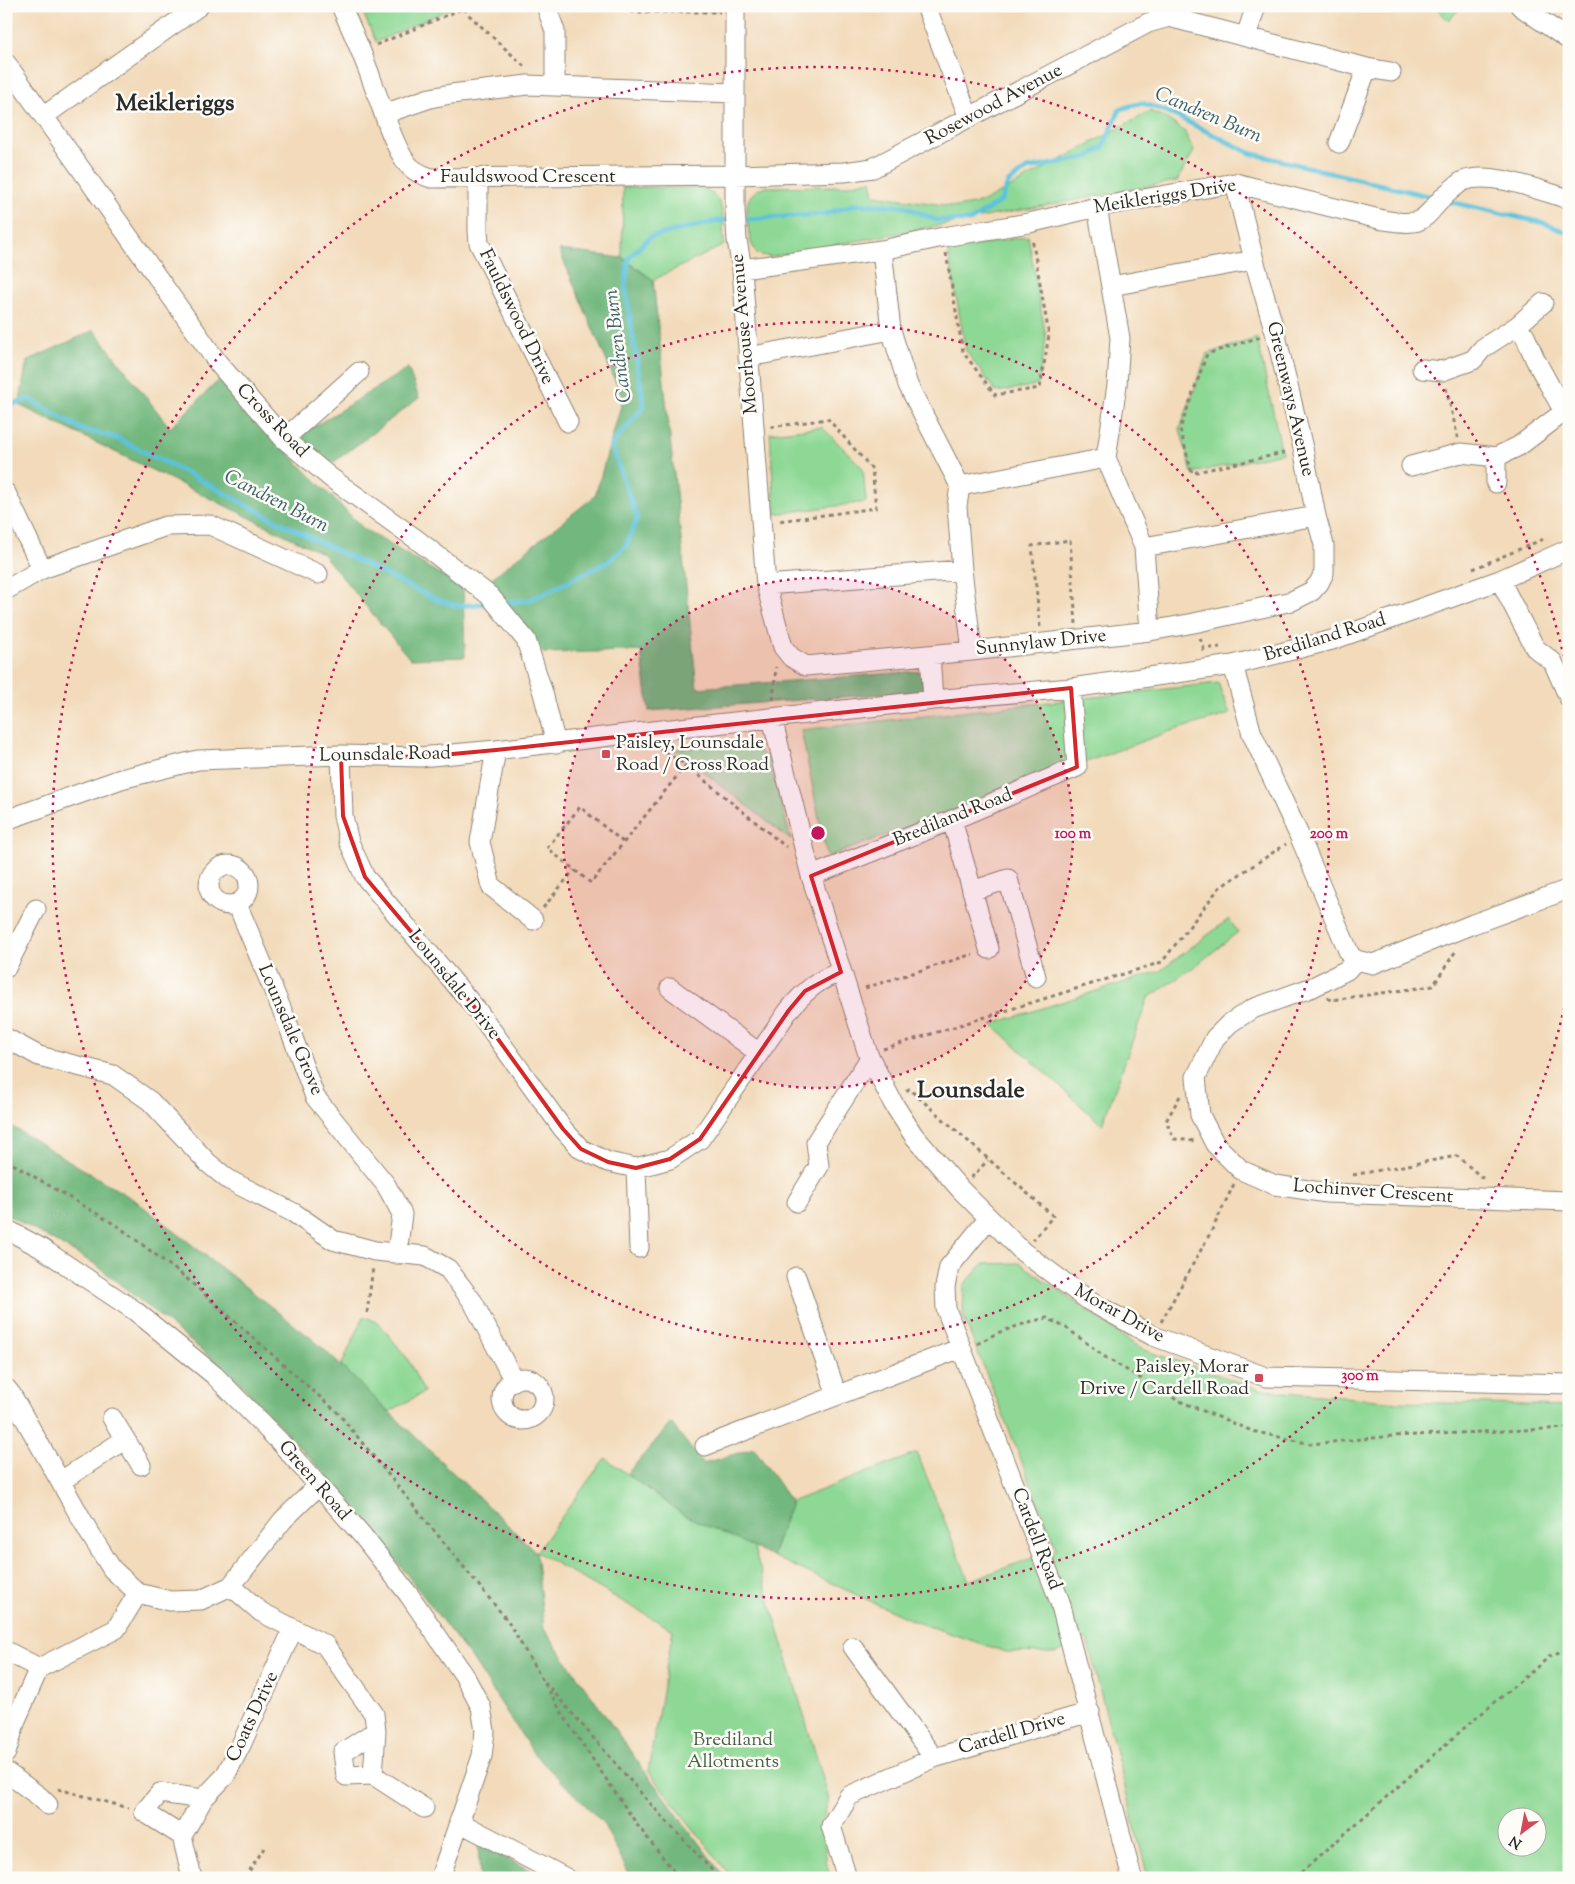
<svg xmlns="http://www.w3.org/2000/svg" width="1575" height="1884" font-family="'Sorts Mill Goudy',serif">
<rect width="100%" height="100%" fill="#fdfcf7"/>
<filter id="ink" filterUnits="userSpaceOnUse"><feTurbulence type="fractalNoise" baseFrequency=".02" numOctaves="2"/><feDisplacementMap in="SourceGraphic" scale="10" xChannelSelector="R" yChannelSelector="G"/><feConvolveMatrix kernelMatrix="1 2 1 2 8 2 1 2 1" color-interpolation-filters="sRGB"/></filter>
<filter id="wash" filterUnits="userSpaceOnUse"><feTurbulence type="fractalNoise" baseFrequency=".0096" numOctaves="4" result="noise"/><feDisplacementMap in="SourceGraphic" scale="20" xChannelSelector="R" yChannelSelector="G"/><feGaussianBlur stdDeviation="1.12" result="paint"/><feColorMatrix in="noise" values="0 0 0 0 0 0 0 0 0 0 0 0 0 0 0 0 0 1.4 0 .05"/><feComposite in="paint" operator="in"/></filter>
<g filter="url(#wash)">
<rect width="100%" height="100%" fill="#f2daba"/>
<path fill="#8ed895" stroke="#5c8260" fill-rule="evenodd" d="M365 6H456L376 42 361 8Z
M629 6H720L721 10H632Z
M1434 6H1461L1449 21Z
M1150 111 1164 117 1184 131 1194 151 1177 181 771 257 757 254C750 242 749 237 748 224 746 205 745 195 763 187L843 186 871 180 874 195 957 207 983 202Z
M623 187 701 188C728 196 722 222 724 245L653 280 622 257Z
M1028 236 1046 338 1038 385 996 392 966 351 948 251Z
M1257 338 1282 453 1192 473 1180 429 1207 354Z
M822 427 863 468 866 502 775 514 770 433Z
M1218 683 1230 714 1168 732 827 857 801 730Z
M752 744 769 760 791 840 674 749Z
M1229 919 1238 932 1194 967 1148 998 1102 1125 992 1024 1160 971Z
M1020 1263 1141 1349 1263 1390 1400 1402 1569 1406V1878H1148L1087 1639 1056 1653 1006 1652 916 1622 772 1556 791 1502 917 1453 969 1581 1057 1549 963 1316 964 1285 983 1264ZM1508 1816H1538V1846H1508Z
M364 1316 379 1323 407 1358 424 1392 389 1412 341 1366Z
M605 1458 684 1515 753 1545 829 1799 822 1822 827 1866 831 1878H732L648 1771 673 1630 536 1552Z"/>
<path fill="#72b87e" stroke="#4e7254" d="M559 250 622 258 653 280 697 688 921 671 925 691 649 711 641 651 543 653 487 582 595 496 623 399Z
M94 330 170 428 221 378 293 458 364 529 463 588 465 657 410 659 322 553 19 405 27 361Z
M408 368 419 398 330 465 299 436Z
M6 1123 136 1201 316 1342 536 1552 544 1629 640 1765 725 1878H631L603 1823 534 1754 472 1659 350 1501 231 1374 95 1264 6 1214Z
M671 1423 703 1464 754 1448 791 1502 772 1556 684 1515 627 1474Z
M478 1844 545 1878H480Z"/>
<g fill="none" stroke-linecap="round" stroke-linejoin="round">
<path stroke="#5cc2da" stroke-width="5" d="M1446 201 1540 222 1569 233
M6 406 29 399 81 429 116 438 189 474 269 517 437 600 458 606 490 603
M500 603 530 600 608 562 626 546 637 518 611 445 644 407 625 286 629 257 650 237 717 221 825 214 856 204 904 206 936 220 970 221 1001 201 1008 183 1027 169 1088 157 1103 147 1120 109 1142 103 1168 112 1250 153 1436 198"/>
</g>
</g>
<g filter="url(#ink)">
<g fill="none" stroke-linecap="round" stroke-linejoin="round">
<defs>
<path id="minor" d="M341 6C354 34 366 62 376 92 384 113 393 144 406 162 412 171 422 175 431 178L734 175 844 172 873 168 1148 23 1169 17 1367 68 1391 72
M546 6 555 31V86
M735 6V210L737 240 742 269 766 585 783 647 791 657 806 666 972 651 1150 631 1194 623 1292 601 1312 591 1319 583 1324 573V545L1316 516 1303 448 1275 332 1254 260 1235 183
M926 6 969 118
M1520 6 1569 40
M1246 36 1256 6
M6 63 218 363 284 439 331 478 416 539 490 596 526 640 543 693 556 744
M384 114 430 98 451 94 528 85 734 93
M44 116 199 6
M1339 143 1367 68
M478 179V231L479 243 568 422
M1097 207 1120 338 1117 385 1106 458 1144 547 1150 631
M882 250 891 330 908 385 960 486 957 506 962 570 972 651
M742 269 882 250 943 237 1029 223 1097 207 1235 183 1383 220C1431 228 1420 217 1451 190 1455 187 1459 183 1463 181 1491 170 1540 191 1569 199
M1111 286 1254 260
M1517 326 1525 336 1535 359 1564 412 1569 415
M748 357 891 330
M1422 369 1442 371 1473 360 1483 348 1517 326 1543 303
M284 439 359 372
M1411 466 1461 453 1496 457 1519 446 1564 412
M1496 483V457
M960 486 1106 458
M6 493 42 569
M1144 547 1316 516
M1500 580 1535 648 1553 662 1569 698
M766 585 962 570
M6 590 42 569 166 526 210 525 318 574
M930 655 933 700
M1233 665 1252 734 1299 835 1350 955 1356 960
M772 718 811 876 868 1054 893 1103 914 1136 961 1190 1023 1252 1091 1302 1153 1336 1266 1377 1569 1384
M496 750 480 842 491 886 533 920
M341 755 343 816 349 842 365 877 477 1010 563 1129 581 1149 608 1162 636 1168 670 1159 700 1139 789 1010C804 992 818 979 841 972
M6 820 121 779 198 760 341 755 420 757 496 750 635 733 933 700 1071 688 1233 665 1332 640 1500 580 1569 549
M952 820 989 949
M209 885a20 20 0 1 1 40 0a20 20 0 1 1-40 0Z
M811 876 952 820 1077 767 1071 688
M1569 889 1473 924 1373 964 1356 960 1347 970 1313 987 1252 1009 1230 1023 1215 1038 1196 1077 1200 1115 1215 1144 1241 1170 1275 1185 1327 1193 1569 1201
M972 891 1008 879 1036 977
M237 904 287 1022 315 1097 386 1185 402 1214 397 1254
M6 968 36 909
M670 988 759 1053
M6 1038 39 1056 113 1075 150 1101 208 1163 229 1180 294 1213 333 1240 375 1251 425 1256 448 1269 473 1302 514 1381
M636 1168 639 1248
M797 1202 819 1166 816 1142 870 1058
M989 1218 949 1267 945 1287 946 1309 1060 1602 1132 1878
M6 1229 41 1248 134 1310 214 1375 280 1442 362 1535 409 1595 464 1675 481 1707 485 1731 482 1756 440 1878
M796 1277 837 1395
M502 1399a21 21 0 1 1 42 0a21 21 0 1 1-42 0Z
M6 1388 11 1394 90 1534 112 1569 138 1593 170 1601 201 1600 231 1586 283 1520 319 1485
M112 1418 141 1465
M705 1446 961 1348
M61 1481 124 1440
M231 1586 261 1612 325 1645 374 1714 376 1731 373 1775 346 1776 343 1752 376 1731
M853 1647 934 1758
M6 1651 39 1668
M6 1753 16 1720 39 1668 116 1629 138 1593
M6 1772 40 1797 48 1805
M373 1775 424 1808
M203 1799 160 1793 144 1812 182 1836 203 1799 225 1776 241 1745 293 1629
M459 1822 566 1878
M182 1836 192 1878
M847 1878 831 1826 849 1796 934 1758 1090 1712"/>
</defs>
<use href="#minor" stroke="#8e8272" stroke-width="21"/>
<path stroke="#8e8272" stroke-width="3" stroke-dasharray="4 4" stroke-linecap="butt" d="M626 6 629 12H720
M464 8 469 15 525 67
M376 45 464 8 463 6
M946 253 963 352 995 395 1040 388 1049 335 1032 238
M1260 337 1207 354 1180 429 1192 473 1288 452
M1446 388 1458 438
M771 427 828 419 872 469 876 508 779 521
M1473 569 1546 538
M1040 627 1032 546 1070 540 1076 624
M1200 638 1204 649
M1202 651 1204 649 1220 647
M773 700 776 667
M659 748 686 765 786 847
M623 842 580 807 547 848 591 883 686 765
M543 908 574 870
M865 988 973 954
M1327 998 1331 1000 1433 986 1457 949
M883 1049 1162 962 1219 888 1286 844
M906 1091 909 1089 1053 1216 1033 1240
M1180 1096 1166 1121 1174 1139 1195 1141
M6 1160 119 1227 185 1277 338 1413 507 1620 568 1723 638 1826 679 1878
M1353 1175 1457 1156 1486 1181
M971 1178 988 1160
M367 1313 373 1267
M1161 1322 1212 1230 1234 1184
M977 1344 997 1333 1029 1322 1047 1318 1068 1329 1105 1357 1177 1400 1252 1431 1311 1444 1393 1436 1569 1428
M545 1682 648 1801 719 1878
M58 1789 129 1808
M245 1878 264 1848
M1295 1878 1463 1729 1549 1657 1569 1649"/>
<use href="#minor" stroke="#fff" stroke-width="19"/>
</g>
</g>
<path fill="none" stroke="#d62828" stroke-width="4" stroke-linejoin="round" d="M1071 688 1077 767 811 876 841 972 805 991 789 1010 700 1139 670 1159 636 1168 608 1162 581 1149 563 1129 477 1010 365 877 343 816 341 755 420 757 496 750Z"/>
<circle cx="818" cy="833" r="255" fill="#c2185b" fill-opacity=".12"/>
<g fill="none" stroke="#c2185b" stroke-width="2.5" stroke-dasharray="2.5 5">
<circle cx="818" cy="833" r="255"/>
<circle cx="818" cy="833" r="511"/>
<path d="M1569 986A766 766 0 1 1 1569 680"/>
</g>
<g fill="#d1495b" stroke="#fdfcf7" stroke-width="2">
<rect x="601" y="749" width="10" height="10" rx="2.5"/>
<rect x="1254" y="1373" width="10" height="10" rx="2.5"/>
</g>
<g text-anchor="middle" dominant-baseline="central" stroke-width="5" stroke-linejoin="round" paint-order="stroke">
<g font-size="19" fill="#2b2b2b" stroke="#fdfcf7">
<text transform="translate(994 105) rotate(-28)">Rosewood Avenue</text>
<text x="528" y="177">Fauldswood Crescent</text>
<text transform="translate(1165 197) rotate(-9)">Meikleriggs Drive</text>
<text transform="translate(516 317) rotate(64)">Fauldswood Drive</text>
<text transform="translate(745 334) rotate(-95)">Moorhouse Avenue</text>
<text transform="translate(1290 399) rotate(77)">Greenways Avenue</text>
<text transform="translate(272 421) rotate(46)">Cross Road</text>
<text transform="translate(1325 638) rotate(-17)">Brediland Road</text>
<text transform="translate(1041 643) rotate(-6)">Sunnylaw Drive</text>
<text transform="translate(385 755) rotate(-1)">Lounsdale Road</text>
<text transform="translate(953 818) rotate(-22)">Brediland Road</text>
<text transform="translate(454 985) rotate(51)">Lounsdale Drive</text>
<text transform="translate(290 1030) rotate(67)">Lounsdale Grove</text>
<text transform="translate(1373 1192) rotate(4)">Lochinver Crescent</text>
<text transform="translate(1119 1314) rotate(29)">Morar Drive</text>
<text transform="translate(314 1481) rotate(49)">Green Road</text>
<text transform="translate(1036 1539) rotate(69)">Cardell Road</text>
<text transform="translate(253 1717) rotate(-65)">Coats Drive</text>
<text transform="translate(1012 1734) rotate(-16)">Cardell Drive</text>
</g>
<g font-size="19" fill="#2b2b2b" stroke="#fdfcf7" text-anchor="start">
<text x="616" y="743">Paisley, Lounsdale<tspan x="616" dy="22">Road / Cross Road</tspan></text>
<text x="1249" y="1367" text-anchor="end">Paisley, Morar<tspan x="1249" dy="22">Drive / Cardell Road</tspan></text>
</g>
<g font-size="19" fill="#495f4b" stroke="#fdfcf7">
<text x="733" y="1740">Brediland<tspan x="733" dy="22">Allotments</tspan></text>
</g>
<g font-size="20" font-style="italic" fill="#3c6068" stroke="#fdfcf7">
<text transform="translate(1208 116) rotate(23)">Candren Burn</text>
<text transform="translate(619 346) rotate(-97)">Candren Burn</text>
<text transform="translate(276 502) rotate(27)">Candren Burn</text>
</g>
<g font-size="24" font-weight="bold" fill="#2b2b2b" stroke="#fdfcf7">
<text x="175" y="104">Meikleriggs</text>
<text x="971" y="1091">Lounsdale</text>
</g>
</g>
<circle cx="818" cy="833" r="8" fill="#c2185b" stroke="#fdfcf7" stroke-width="2.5"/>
<g font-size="15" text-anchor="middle" font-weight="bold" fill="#c2185b" stroke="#fdfcf7" stroke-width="5" stroke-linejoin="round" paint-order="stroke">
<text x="1073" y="838">100 m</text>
<text x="1329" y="838">200 m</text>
<text x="1360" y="1380">300 m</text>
</g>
<rect width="1575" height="1884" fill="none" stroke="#fdfcf7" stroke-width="25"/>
<g transform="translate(1522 1832) rotate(212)"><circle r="24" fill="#fdfcf7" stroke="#a9a8a5"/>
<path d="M0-4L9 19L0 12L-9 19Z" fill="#d1495b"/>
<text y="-8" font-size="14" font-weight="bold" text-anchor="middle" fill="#2b2b2b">N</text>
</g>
</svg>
